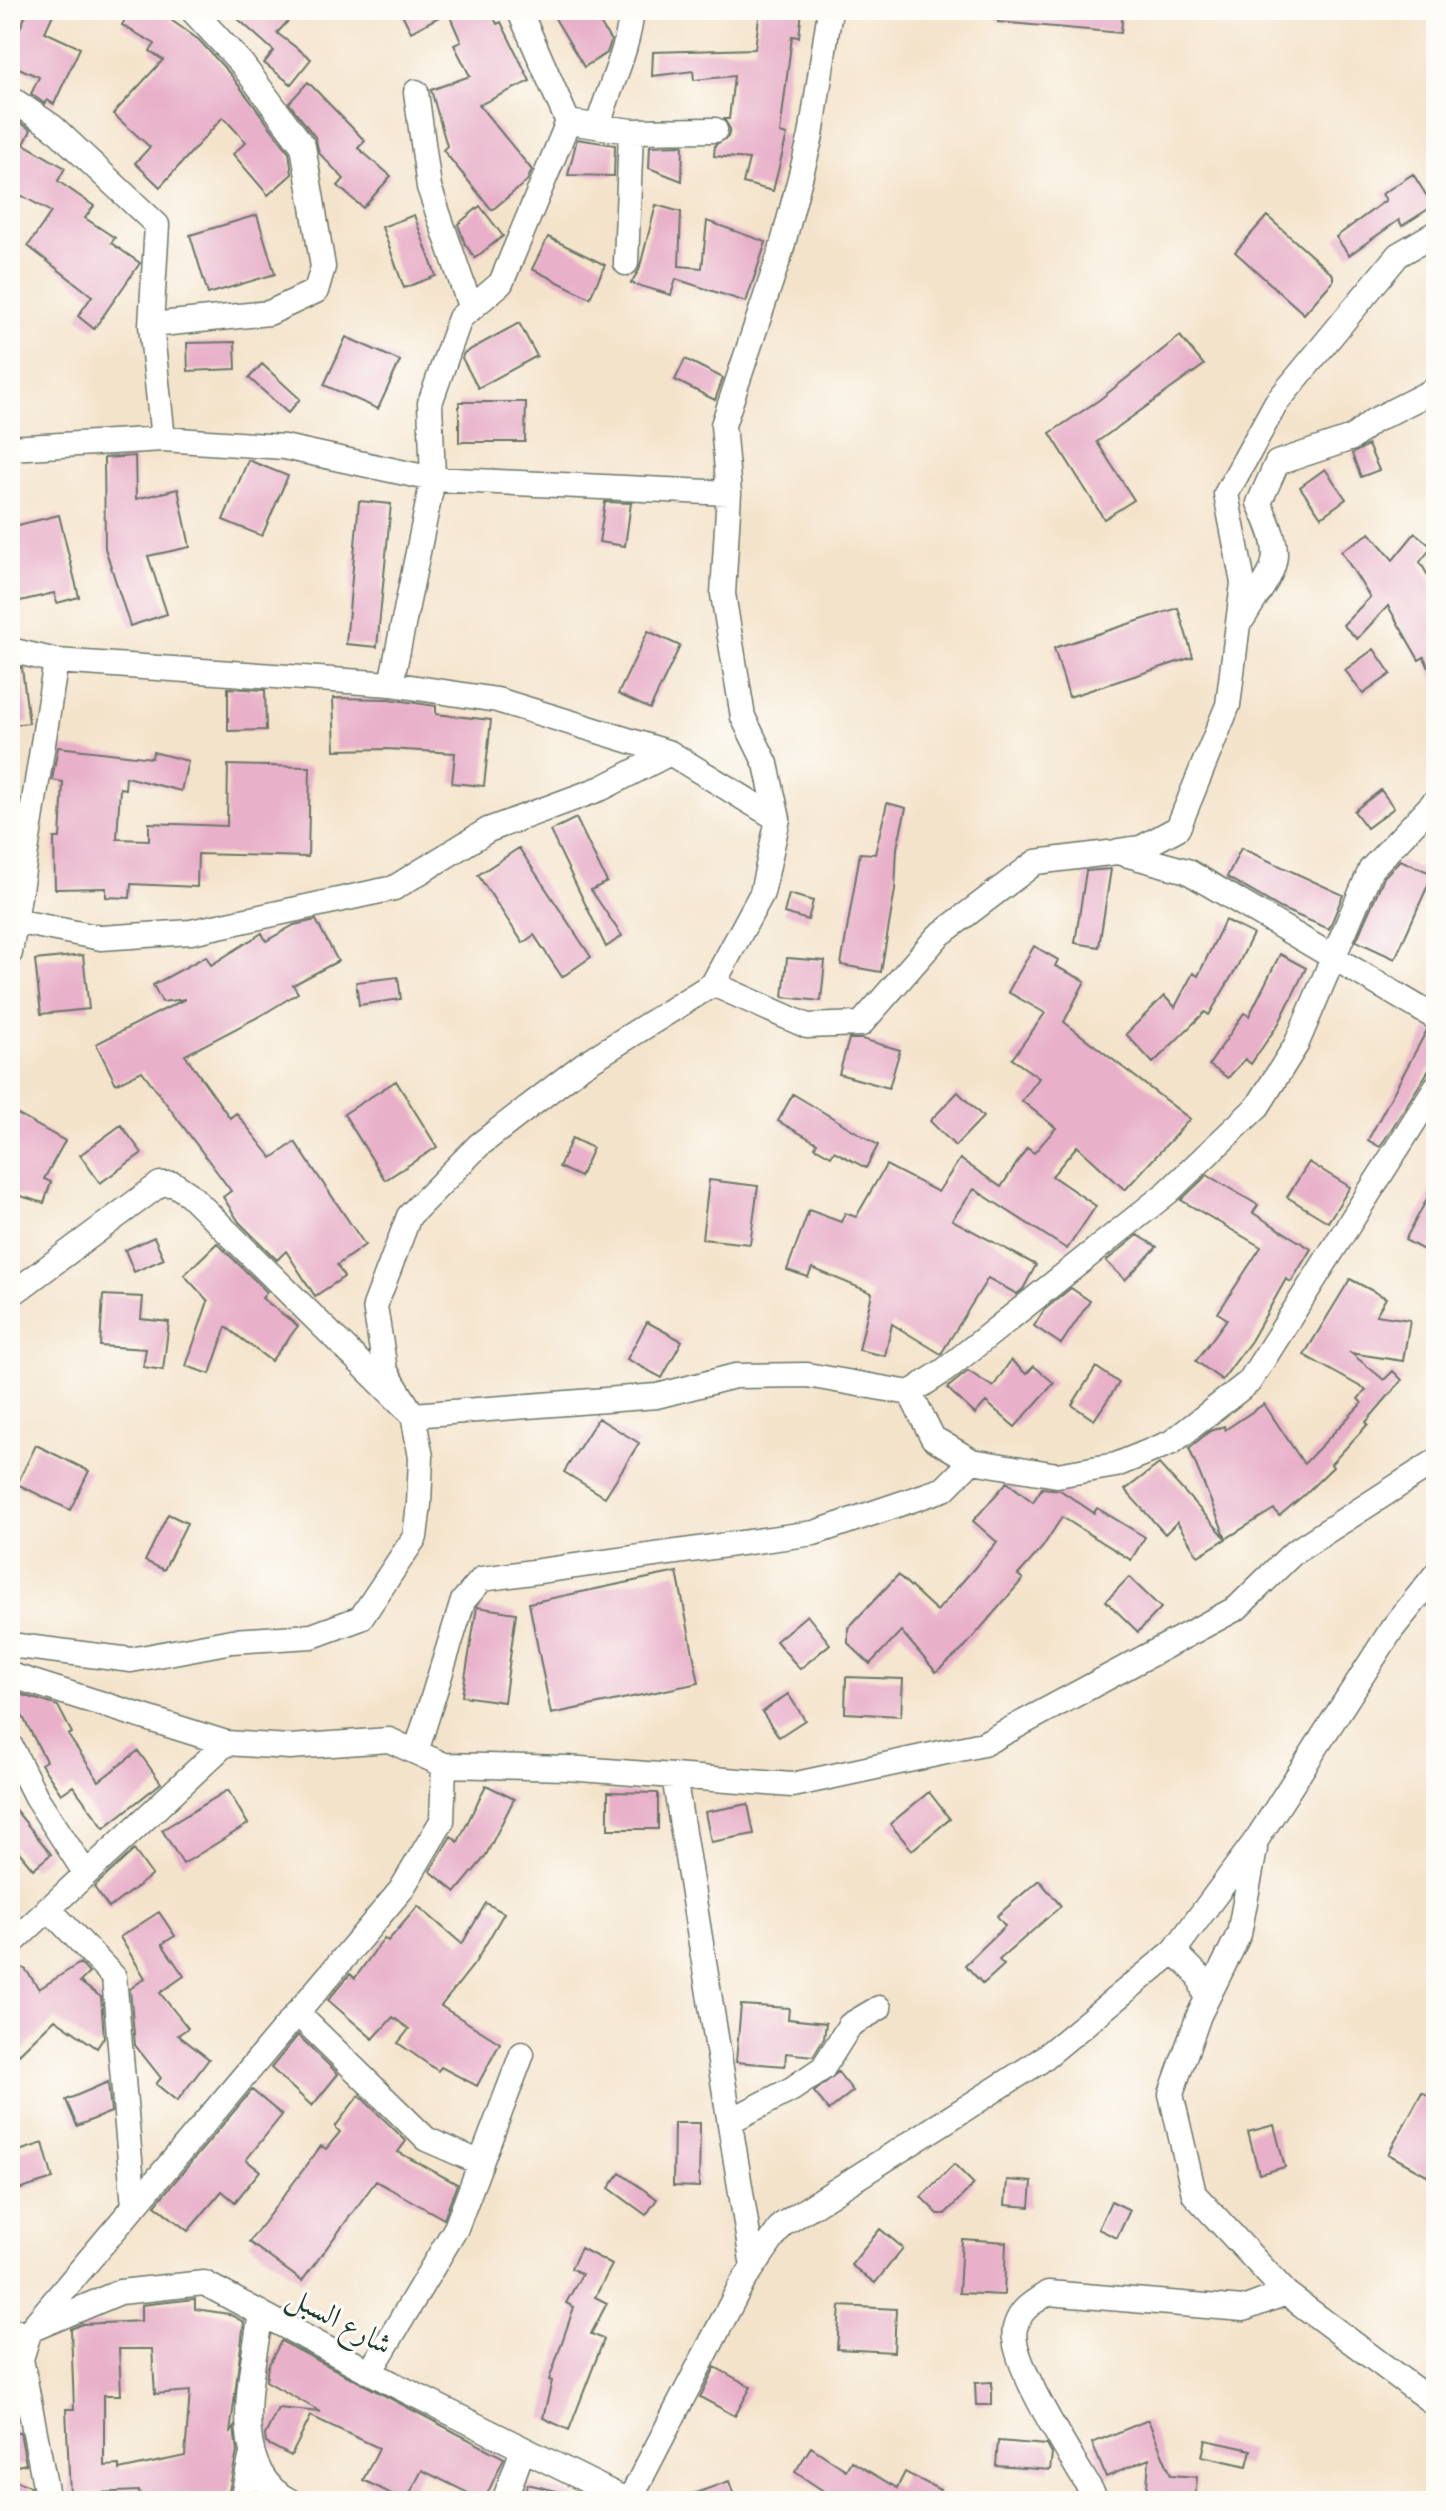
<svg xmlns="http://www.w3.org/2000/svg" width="1446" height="2511" font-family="Alegreya,Amiri,serif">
<rect width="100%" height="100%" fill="#fdfcf7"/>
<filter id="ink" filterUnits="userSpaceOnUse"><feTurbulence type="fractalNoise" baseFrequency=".0125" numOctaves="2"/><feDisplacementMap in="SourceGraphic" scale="16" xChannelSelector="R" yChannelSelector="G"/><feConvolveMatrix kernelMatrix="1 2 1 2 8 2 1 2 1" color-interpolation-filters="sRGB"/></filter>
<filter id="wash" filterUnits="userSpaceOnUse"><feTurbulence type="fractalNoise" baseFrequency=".006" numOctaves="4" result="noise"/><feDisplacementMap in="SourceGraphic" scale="32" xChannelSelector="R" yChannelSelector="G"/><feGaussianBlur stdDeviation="1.8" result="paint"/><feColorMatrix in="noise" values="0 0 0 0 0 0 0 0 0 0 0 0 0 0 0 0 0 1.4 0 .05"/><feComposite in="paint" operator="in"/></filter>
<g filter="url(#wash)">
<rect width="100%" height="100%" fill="#f4e3cb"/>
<g id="blocks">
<path fill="#e8b0c9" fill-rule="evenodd" d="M28 10H55L45 32 80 48 54 104 47 100 45 104 31 94 39 77 10 64V50Z
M130 10H157L199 40 230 74 289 152 292 174 268 195 233 154 246 142 223 117 160 187 135 163 150 147 113 114 163 60 150 51 155 44 122 25Z
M228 10H282L291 18 277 33 311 59 291 84 264 63 274 51Z
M400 10H490L497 24 501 22 530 81 479 105 532 170 527 181 492 210 443 150 447 146 431 90 470 76 454 45 461 42 448 12 411 32Z
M550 10H592L611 41 607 53 584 67Z
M760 10H802L799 37 792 36 780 133 787 135 773 191 743 183 749 159 714 156 715 145 728 137 730 129 724 119H729L734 76 694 80 693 71 652 76 653 52 755 49Z
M998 10H1123L1121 33 998 22Z
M308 82 365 141 358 148 391 176 363 208 338 186 344 179 319 153 315 137 289 103Z
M10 116 31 130 24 144 65 168 58 181 94 206 85 218 115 238 111 243 140 263 94 329 78 316 92 296 28 246 51 212 10 189Z
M577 139 615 145 614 176 568 175Z
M683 145 682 181 649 168 650 146Z
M1413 174 1433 206 1402 226 1399 220 1349 255 1336 237 1386 200 1382 194Z
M656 205 681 212 679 266 702 268 707 221 766 242 746 302 676 279 671 295 631 283 639 270Z
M480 206 503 236 475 258 465 244 458 224Z
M257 215 275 274 208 294 190 235Z
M414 215 436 276 404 288 382 227Z
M1267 216 1333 275V281L1304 314 1235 252Z
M548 237 605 265 590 298 532 269Z
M519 323 537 356 478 388 462 358 464 353Z
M1180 336 1204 365 1097 442 1134 500 1104 519 1050 433 1099 400Z
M346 337 400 361 378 409 324 385Z
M235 342 236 369 188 371 187 343Z
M685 359 723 378 715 400 675 380Z
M262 364 300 399 288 413 249 378Z
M459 402H526L525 442H459Z
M1368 445 1379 470 1361 477 1352 454Z
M135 456 136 499 178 489 190 547 148 556 167 614 130 626 105 548 104 458Z
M248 460 288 476 262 536 223 520Z
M1325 469 1346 499 1321 517 1300 487Z
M359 501 391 504 377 647 346 644Z
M605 502 631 503 625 546 599 542Z
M59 515 79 597 57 603 54 593 12 603 10 527Z
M1370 533 1393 560 1415 533 1432 547 1420 562 1436 589V684L1424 657 1419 660 1388 606 1357 639 1343 625 1370 597 1341 551Z
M1178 608 1193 657 1069 697 1054 648Z
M648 631 680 646 650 709 618 694Z
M1374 649 1391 674 1363 694 1345 670Z
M10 665 22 668 29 723 10 725Z
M228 688 265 690 266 730 228 731Z
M333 698 389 699 436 706V714L491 720 484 786 452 783 455 753 387 749 335 750Z
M58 747 152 758 153 752 188 761 181 791 126 777 125 789 120 788 117 839 149 840V823L227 826 228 765 310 767 308 857 198 854 197 887 131 884 130 898 106 897V888L55 889 54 838H60L63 782 52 780Z
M1381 790 1394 808 1367 828 1354 811Z
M887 803 906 808 897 848 895 890 881 972 841 965 860 853 875 854Z
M576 818 607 882 591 890 622 936 606 947 550 831Z
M519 848 591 957 562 977 534 935 523 943 478 875Z
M1241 848 1343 895 1329 929 1282 909 1227 877Z
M1400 860 1433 874 1395 959 1356 941 1384 877Z
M1111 869 1099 947 1075 943 1086 871Z
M789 894 813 901 808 920 784 913Z
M316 920 338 961 293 985 298 993 262 1015 185 1055 230 1118 236 1113 272 1158 295 1142 365 1245 337 1265 344 1277 315 1296 286 1251 277 1260 239 1222 223 1197 231 1191 142 1071 116 1084 96 1044 185 999 162 1002 153 985 206 956 211 965 262 933 266 941 294 925Z
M1225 920 1253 934 1237 967 1209 1015 1205 1012 1153 1063 1126 1034 1164 996 1175 1007 1193 973 1198 976Z
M1034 946 1058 960 1055 966 1085 981 1064 1022 1190 1119 1125 1190 1077 1146 1052 1176 1096 1206 1067 1249 974 1189 952 1220 1036 1265 1023 1289 1017 1294 988 1278 941 1354 892 1324 885 1356 859 1350 872 1293 812 1268 808 1277 787 1270 809 1210 841 1222 845 1213 856 1217 886 1165 938 1192 960 1159 1001 1187 1027 1148 1034 1153 1056 1128 1022 1101 1039 1078 1012 1059 1045 1013 1008 992Z
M1280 954 1306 968 1279 1023 1251 1064 1245 1059 1228 1078 1209 1065 1244 1013 1249 1016Z
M83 955 89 1009 41 1014 35 960Z
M787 958 825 961 821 1001 783 997Z
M398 977 401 999 359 1005 356 982Z
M1427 1030 1436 1033V1059L1380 1147 1368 1140Z
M849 1039H862L900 1050 889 1088 839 1074Z
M396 1081 437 1147 385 1180 344 1114Z
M958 1092 983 1117 955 1146 930 1121Z
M793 1094 878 1145 866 1168 834 1151 831 1156 815 1147 817 1143 778 1121Z
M15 1113 65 1141 44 1179 51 1182 44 1203 10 1193V1122Z
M121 1125 142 1153 100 1183 80 1155Z
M572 1138 593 1148 580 1177 559 1167Z
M1309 1162 1350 1187 1328 1222 1287 1197Z
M1207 1175 1258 1205 1253 1213 1311 1249 1291 1282 1286 1279 1251 1341 1222 1380 1196 1361 1227 1319 1218 1313 1261 1247 1181 1200Z
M709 1180 758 1186 750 1244 702 1239Z
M1436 1182V1240L1429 1253 1405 1240Z
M1138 1235 1157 1247 1125 1280 1106 1261Z
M154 1237 164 1259 134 1272 125 1250Z
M217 1243 267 1292 262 1298 298 1326 271 1361 226 1327 210 1374 186 1366 208 1301 184 1275Z
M1350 1279 1386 1298 1376 1315 1410 1320 1403 1361 1351 1353 1384 1380 1393 1371 1402 1380 1366 1422 1368 1424 1331 1464 1333 1467 1304 1495 1279 1516 1274 1509 1198 1556 1177 1522 1165 1534 1125 1490 1159 1464 1226 1538 1189 1448 1210 1431 1224 1426 1225 1430 1264 1404 1304 1464 1362 1403 1358 1399 1366 1390 1304 1355Z
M1071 1288 1090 1301 1061 1344 1034 1326 1044 1310Z
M103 1295 143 1297 141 1319 169 1322 163 1370 143 1367 146 1349 100 1346Z
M647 1322 682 1341 662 1378 627 1359Z
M1011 1360 1026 1374 1034 1366 1054 1383 1015 1427 986 1402 975 1414 947 1388 968 1371 993 1387Z
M1096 1367 1119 1383 1094 1420 1072 1405Z
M598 1418 639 1443 605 1497 564 1472Z
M36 1445 89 1471 70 1510 17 1484Z
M1007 1482 1033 1502 1042 1488 1060 1490 1094 1513 1097 1508 1145 1537 1131 1560 1062 1517 1042 1548 1018 1575 1023 1579 962 1650 936 1672 901 1631 870 1664 848 1643V1628L898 1575 937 1611 997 1542 973 1521Z
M168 1514 187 1523 164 1570 145 1561Z
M677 1572 699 1683 551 1714 529 1603Z
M1129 1577 1161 1608 1138 1632 1106 1601Z
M477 1607 516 1613 504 1702 462 1696Z
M807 1615 830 1644 800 1669 776 1641Z
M846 1677 903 1679 901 1716 845 1713Z
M20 1694 58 1706 72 1733 68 1735 99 1781 138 1751 161 1783 104 1828 73 1786 61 1794 41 1764 46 1761 13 1698Z
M788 1694 805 1720 779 1737 762 1712Z
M486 1785 514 1799 485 1857 456 1892 430 1871 451 1836 458 1842Z
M228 1790 248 1824 183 1864 162 1830Z
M608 1792 658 1793V1829H608Z
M929 1792 950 1819 912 1850 890 1824Z
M10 1803 51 1854 33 1869 10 1841Z
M748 1804 754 1834 711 1842 705 1812Z
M134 1850 152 1875 109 1908 94 1887Z
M1039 1880 1061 1906 999 1960 1004 1965 983 1984 965 1965 1005 1926 997 1916Z
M486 1903 504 1913 475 1963 441 2006 500 2043 477 2086 441 2067 438 2071 398 2043 409 2029 393 2017 373 2039 328 2000 350 1974 355 1978 384 1938 388 1941 418 1906 462 1944Z
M159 1912 175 1936 162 1944 184 1976 160 1993 188 2028 178 2035 209 2059 177 2101 156 2084 161 2078 135 2045 130 1989 145 1978 120 1937Z
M10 1960 26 1970 39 1989 80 1963 89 1973 80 1982 101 1997 104 2037 97 2048 55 2019 19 2054 10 2045Z
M741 2005 789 2008 788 2019 826 2023 824 2038 813 2056 786 2053 785 2066 736 2062Z
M298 2035 338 2074 312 2106 271 2068Z
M838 2072 853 2091 829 2110 814 2092Z
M108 2082 111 2112 77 2126 66 2100Z
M252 2090 282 2115 246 2160 260 2171 235 2202 222 2191 188 2231 155 2205Z
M1422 2092 1436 2100V2180L1388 2154Z
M359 2095 406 2141 398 2152 457 2184 444 2219 376 2181 302 2281 249 2242 321 2146 326 2149 340 2132 335 2127Z
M674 2123H700L699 2187 673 2186Z
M1274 2125 1285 2167 1259 2174 1248 2132Z
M43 2143 53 2179 15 2191 10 2176V2154Z
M954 2164 974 2184 945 2214H938L921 2197Z
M620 2173 657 2199 646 2215 609 2188Z
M1007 2180 1032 2182 1030 2207 1005 2205Z
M1111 2201 1130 2210 1117 2238 1098 2229Z
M880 2229 903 2248 875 2283 851 2265Z
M962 2239 1006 2242 1004 2295 959 2293Z
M581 2248 612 2265 595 2297 607 2303 591 2334 604 2339 569 2430 543 2418 552 2381 549 2380 574 2307 566 2303 582 2274 571 2268Z
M195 2299V2309L229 2314 244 2322 230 2434 234 2427 237 2452 227 2501H141L139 2491 70 2494 66 2409H74L71 2329 83 2324 141 2321V2305ZM119 2349H152L155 2394 190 2391 185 2456 119 2470V2465L104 2466V2395H121Z
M840 2306 896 2309 894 2352 837 2349Z
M281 2341 504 2458 484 2501 422 2470 406 2501 363 2480 379 2448 311 2416 291 2456 266 2443 265 2435 278 2408 321 2412 266 2381 268 2366Z
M715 2367 751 2387 735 2416 700 2397Z
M992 2382V2405H976L975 2383Z
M1148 2420 1171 2475 1197 2477 1195 2501H1146L1149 2459 1106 2477 1092 2443Z
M20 2432 26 2464 17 2466 10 2435Z
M1206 2440 1251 2450 1247 2466 1202 2456Z
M998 2441 1047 2445 1052 2454 1050 2470 996 2466Z
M811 2447 846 2470 851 2461 897 2488 905 2472 940 2490 934 2501H828L831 2496 795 2472Z
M10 2479 30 2486 32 2501H10Z
M729 2481 736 2501H679V2499Z
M527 2484 574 2495 573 2501H523Z"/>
</g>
</g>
<g filter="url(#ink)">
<use href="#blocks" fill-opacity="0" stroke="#6a7769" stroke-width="2"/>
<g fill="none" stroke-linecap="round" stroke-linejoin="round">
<defs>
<path id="street" d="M416 92 429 187 471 309
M10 98 53 127 157 225 151 325 163 439
M568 122 631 131 715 130
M598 126C609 87 628 51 632 10
M626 263 631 131
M151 325 269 313 316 291 323 267 303 146 242 64 192 10
M10 448 163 439 284 447 433 479 729 493
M1243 618C1276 564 1287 563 1259 503L1277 463 1352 438 1373 421 1436 389
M10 650 56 661 10 953
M56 661 391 684 497 700 670 753 778 819
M391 684 433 479 430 403 460 318 501 283 568 122 519 10
M1119 851 1141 848 1178 828 1228 705 1243 583 1226 494 1276 403 1398 255 1436 233
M15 921 101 938 191 932 394 888 488 830 602 788 670 753
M713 984 762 893 778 819 766 764 743 717 723 594 729 493 723 425 781 251 811 136 830 10
M16 1291 160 1184H174L189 1194 413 1415 657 1396 735 1376 807 1375 910 1393 945 1370 1168 1192 1258 1106 1296 1045 1371 869 1436 800
M910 1393 933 1438 972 1461 1057 1475 1116 1465 1172 1442 1249 1382 1436 1087
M10 1645 131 1660 232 1641 312 1636 361 1618 415 1537 419 1504 421 1457 413 1415 385 1370 375 1306 409 1216 479 1145 583 1065 713 984 807 1026 861 1024 938 936 1036 862 1117 852 1187 871 1436 1018
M10 1675 226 1743 290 1747 389 1740 444 1765 442 1821 401 1890 30 2330 21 2359 48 2501
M10 1745 36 1797 86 1874
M416 1752 463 1601 482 1579 814 1533 944 1489 972 1461
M444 1765 567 1768 792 1785 983 1744 1237 1608 1293 1553 1436 1461
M674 1776 753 2267
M1255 1849 1239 1934 1199 2015 1171 2094 1194 2194 1286 2293 1436 2405
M48 1908 114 1977 134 2206
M10 1945 226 1743
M1174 1951 1200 1977 1206 1999
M297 2013 426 2139 481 2163
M730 2121 792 2089 823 2068 850 2025 879 2008
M261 2313C253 2369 225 2469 290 2501
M10 2334 30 2330 120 2292 204 2283 391 2383 628 2501
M370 2372 456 2228 522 2054
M242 2501 251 2458
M504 2501 523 2449
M629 2501 741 2285 782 2225 1040 2061 1174 1951 1257 1839 1392 1629 1436 1574
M1097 2501C1079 2468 1007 2361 1015 2328 1020 2309 1032 2303 1048 2293L1243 2309 1286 2293"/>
</defs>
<use href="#street" stroke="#6a7769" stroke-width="27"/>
<use href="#street" stroke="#fff" stroke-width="24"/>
</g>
</g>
<g text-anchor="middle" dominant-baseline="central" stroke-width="6" stroke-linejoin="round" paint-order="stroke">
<g font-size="30" fill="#1f3d34" stroke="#fdfcf7">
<text transform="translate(340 2320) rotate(28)">شارع السبل</text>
</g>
</g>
<rect width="1446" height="2511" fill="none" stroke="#fdfcf7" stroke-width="40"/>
</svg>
